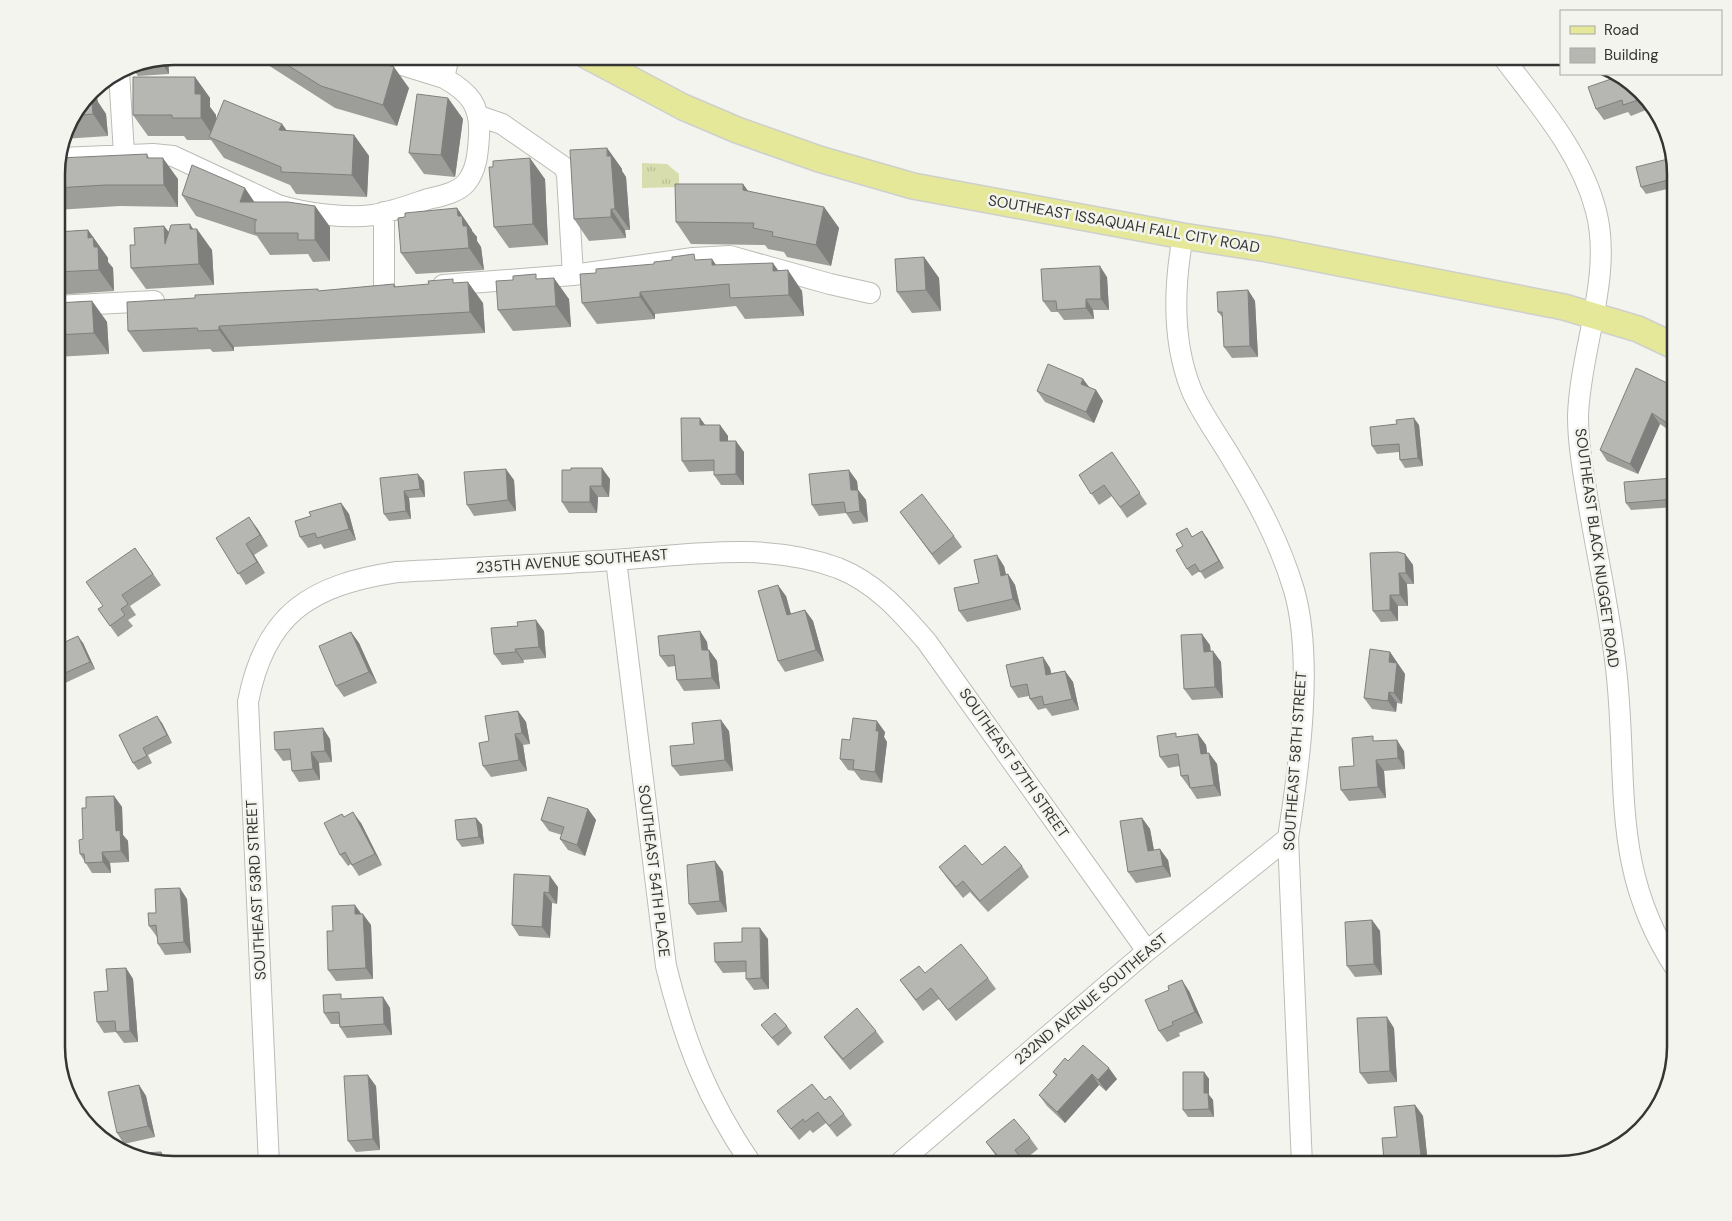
<svg xmlns="http://www.w3.org/2000/svg" width="1732" height="1221" font-family="'DM Sans',sans-serif">
<defs>
<pattern id="park-tufts" width="24" height="20" patternUnits="userSpaceOnUse" patternTransform="scale(1.25)"><rect width="24" height="20" fill="#d8ddae"/><path d="M3 7l-1-3M5 7V3M7 7l1-3M15 17l-1-3M17 17v-4M19 17l1-3" fill="none" stroke="#babe96"/></pattern>
</defs>
<rect width="100%" height="100%" fill="#f4f4ef"/>
<path fill="url(#park-tufts)" d="M642 163 667 164 679 174V187L642 188Z"/>
<g fill="none" stroke-linecap="round" stroke-linejoin="round">
<defs>
<path id="minor" d="M373 56 444 78
M1502 56C1538 104 1581 152 1596 211 1613 276 1580 350 1578 416 1578 446 1584 477 1589 507 1598 560 1610 614 1616 668 1629 780 1609 868 1676 969
M119 72 124 154
M479 116 502 124 564 167 567 175 573 275
M60 158 153 154 173 156 278 205C304 213 346 219 373 215 391 212 410 205 428 199 441 196 457 193 466 183 477 170 478 152 479 136 481 105 469 92 444 78L449 56
M384 212V289
M1183 236C1174 285 1172 341 1191 389 1199 410 1221 440 1233 461 1258 502 1280 543 1294 590 1314 659 1299 767 1288 838L1302 1165
M443 285 573 275 693 258 730 256 830 284 870 293
M56 306 154 301
M616 560 666 966C685 1043 707 1099 752 1165
M269 1165 248 702C265 613 311 585 397 572 469 568 541 565 613 560 689 555 764 541 838 568 876 583 901 612 927 642L1147 951
M897 1165 1147 951 1288 838"/>
<path id="major" d="M587 56 683 107 737 130 819 159 913 186 1183 236 1267 249 1564 307 1638 329 1676 347"/>
</defs>
<use href="#minor" stroke="#bcbcb7" stroke-width="22"/>
<use href="#major" stroke="#cfcfce" stroke-width="28"/>
<use href="#minor" stroke="#fff" stroke-width="20"/>
<use href="#major" stroke="#e4e898" stroke-width="25"/>
</g>
<path fill="#9d9d99" d="M254 56H360L409 88 397 126 335 108Z
M168 57 169 74 138 76 130 65Z
M1624 76 1646 110 1631 116 1628 112 1604 120 1596 109 1614 78Z
M195 77 210 98V107L216 115V121L282 124 287 131 354 135 369 156 367 197 296 194 290 185 224 158 211 140H187L184 136H148L133 115Z
M91 91 97 98 98 102 106 114 108 136 63 139 65 129Z
M448 98 463 119 455 177 424 174 409 153Z
M607 148 622 169V171L626 177 630 230H625L626 238 589 241 574 219Z
M147 154 149 158 178 179V207L120 206 56 210V167Z
M493 167 545 179 548 245 509 248 494 227Z
M1676 174V187L1646 194 1641 187Z
M743 184 748 191 824 207 839 228 831 266 787 257 784 252 768 249 765 245 691 244 676 222Z
M182 195 255 202 315 206 330 227V261L313 262 308 254 270 255 257 236 196 216Z
M457 208 472 230V231L477 237V241L481 247 484 270 416 274 401 253 405 217Z
M164 226 169 232 193 229 212 250 214 285 146 289 131 268 135 245Z
M88 230 108 258V262L113 268 114 291 56 295V232Z
M924 257 939 278 941 311 912 313 897 292Z
M698 260 716 265 778 271 802 291 804 316 745 319 736 306 655 314V319L597 324 582 303Z
M1107 277 1109 310H1093L1094 319 1064 320 1058 312H1051L1043 301Z
M539 279 569 299 571 327 513 331 498 310 513 280Z
M455 283 483 303 485 333 234 347V351L213 352 210 349 143 352 128 331 319 291 394 284 396 287Z
M1248 290 1255 301 1258 357 1232 358 1224 347 1223 318 1218 312Z
M92 301 107 322 109 354 56 357V303Z
M1083 379 1090 388 1096 390 1103 401 1094 423 1045 402 1037 391Z
M1676 388V435L1660 424 1638 474 1607 461 1600 450Z
M700 418 705 425H720L728 436V441L744 452V485H721L714 475V471L689 472 682 461Z
M1397 424 1419 425 1423 466 1405 468 1400 460 1399 452 1377 454 1372 446Z
M1112 452 1147 504 1127 518 1112 496 1099 505 1079 475Z
M562 470 610 479 609 497H598L597 513H569L562 502Z
M380 478 424 481 425 497 409 498 411 519 389 521 384 514Z
M1673 478 1676 481V507L1631 510 1626 503Z
M514 480 516 511 474 516 467 505Z
M857 481 858 490 866 500 868 522 853 524 846 513 819 516 812 505Z
M341 503 349 514 356 540 324 549 321 544 308 548 300 537 311 516Z
M900 512 954 536 962 547 939 565Z
M257 528 268 546 254 555 265 573 246 585 216 538Z
M1192 536 1207 538 1224 568 1205 579 1200 571 1192 576 1187 569 1183 546Z
M135 548 161 585 130 606 136 615 128 620 133 626 118 637 98 609 103 606Z
M1405 554 1413 565 1414 584H1407L1408 606H1398V621L1381 622 1373 611Z
M1004 566 1006 575 1008 574 1015 585 1021 610 967 622 959 611 979 583Z
M786 596 791 614 805 610 813 621 824 661 785 672 778 661Z
M544 631 546 658 523 660 524 663 502 665 494 654Z
M700 631 707 642 708 650H709L717 661 720 689 684 691 677 680 675 666 668 667 660 656Z
M351 632 359 643 377 683 344 697 336 686Z
M83 643 95 669 63 684 58 676Z
M1210 645 1211 651H1213L1221 662 1223 698 1192 700 1184 689Z
M1390 652 1405 674 1402 704 1397 703 1396 712 1372 709 1364 698Z
M1043 657 1050 668 1051 673 1065 671 1073 682 1079 710 1052 716 1046 708 1038 710 1030 699 1029 696 1018 698 1011 687Z
M518 711 526 722 530 744 523 745 527 771 491 777 483 766 489 741Z
M162 723 172 743 148 755 152 763 138 770 133 763 119 735Z
M729 731 733 771 680 776 672 766 694 744Z
M885 732 884 737 887 742 882 783 861 780 854 771 848 770 840 759 850 740Z
M1198 734 1206 745 1207 753H1209L1217 764 1221 796 1197 799 1190 788 1189 787 1181 776 1180 766 1168 768 1160 757 1178 737Z
M330 739 332 762 319 763 320 780 299 782 292 771 291 760 283 761 275 750Z
M1376 741 1404 751 1405 769 1384 771 1386 798 1349 801 1341 790 1354 766Z
M114 796 122 807 123 835 128 841 129 862 110 863 111 873H92L80 854 83 839 86 808Z
M588 809 596 820 585 856 568 850 560 839 562 835 549 831 541 820Z
M342 814 344 817 361 823 382 865 359 876 351 864 348 866 340 855Z
M476 818 482 825 484 844 462 847 457 840Z
M1142 818 1150 829 1154 850 1168 860 1171 877 1136 883 1128 872Z
M715 861 723 872 727 912 697 915 689 904Z
M982 865 1022 866 1029 877 988 912 970 892 963 898 947 878 939 867Z
M514 874 558 887 557 904 552 903 550 938 519 936 512 925Z
M187 899 191 953 165 955 158 944 157 937 149 926 156 913Z
M361 914 371 925 373 979 336 981 328 970 333 931Z
M1372 920 1380 931 1382 975 1355 977 1347 966Z
M768 939 769 989 754 990 746 979V972L723 973 715 962 742 942Z
M126 968 133 979 138 1042 124 1043 116 1032 104 1033 97 1022 108 991Z
M925 973 988 978 996 989 956 1021 939 999 923 1011 900 980Z
M1189 991 1203 1023 1179 1033 1180 1036 1167 1042 1159 1031Z
M383 997 390 1008 392 1035 347 1038 340 1027 339 1024H331L324 1013 344 999Z
M761 1025 787 1026 792 1033 778 1046Z
M1394 1028 1397 1082 1368 1084 1360 1073Z
M876 1031 884 1042 850 1070 832 1048 824 1037Z
M1068 1061 1117 1079 1106 1091 1099 1085 1065 1123 1047 1106 1039 1095 1056 1076 1053 1072Z
M1204 1072 1209 1079V1095L1213 1100 1214 1117H1188L1183 1110Z
M139 1085 146 1096 155 1137 124 1144 117 1133Z
M376 1086 380 1150 356 1152 348 1141Z
M825 1100 844 1114 852 1125 837 1137 826 1123 813 1133 810 1130 799 1140 777 1111Z
M1415 1105 1423 1116 1428 1165H1387L1384 1160Z
M1030 1138 1038 1149 1023 1161 996 1156 986 1142Z"/>
<path fill="#7f807d" d="M168 57 169 74 159 59Z
M394 67 409 88 397 126 383 105Z
M195 77 210 98V107L216 115V140L201 118 195 94Z
M1634 88 1641 96 1646 110 1638 100Z
M92 90 97 98 98 102 106 114 108 136 93 114 87 97Z
M448 98 463 119 455 177 441 155Z
M282 124 297 145 279 130Z
M354 135 369 156 367 197 352 175Z
M607 148 622 169V171L626 177 630 230 615 209Z
M163 158 178 179V207L164 185Z
M530 158 545 179 548 245 533 224Z
M743 184 758 205 743 190Z
M245 188 260 210 240 202Z
M315 206 330 227V261L315 240Z
M824 207 839 228 831 266 816 245Z
M457 208 472 230V231L477 237V241L481 247 484 270 469 248 463 226 458 216Z
M611 209 625 230 626 238 611 217Z
M190 224 197 235V229L212 250 214 285 199 264 190 229Z
M164 226 179 247 165 244Z
M88 230 108 258V262L113 268 114 291 99 270 88 238Z
M924 257 939 278 941 311 926 290Z
M712 259 727 280 712 265Z
M773 263 788 284 773 271Z
M1100 266 1107 277 1109 310 1101 299Z
M788 270 802 291 804 316 789 295Z
M554 278 569 299 571 327 556 306Z
M468 282 483 303 485 333 470 312Z
M1248 290 1255 301 1258 357 1250 346Z
M640 292 655 314V319L640 297Z
M1086 299 1093 310 1094 319 1086 308Z
M92 301 107 322 109 354 94 333Z
M219 326 234 347V351L219 330Z
M1083 379 1091 390 1081 384Z
M1096 390 1103 401 1094 423 1086 412Z
M1652 413 1660 424 1638 474 1630 464Z
M700 418 708 429 700 425Z
M1414 418 1419 425 1423 466 1418 458Z
M720 425 728 436V452L720 441Z
M736 441 744 452V485L736 474Z
M602 468 610 479 609 497 602 486Z
M506 469 514 480 516 511 508 500Z
M849 470 857 481 859 501 851 490Z
M418 474 424 481 425 497 420 489Z
M1673 478 1676 481V500L1675 499Z
M590 486 598 497 597 513 590 502Z
M858 490 866 500 868 522 860 511Z
M404 491 409 498 411 519 406 511Z
M341 503 349 514 356 540 349 529Z
M249 517 257 528 268 546 260 535Z
M1202 531 1207 538 1224 568 1219 561Z
M246 544 254 555 265 573 257 562Z
M1405 554 1413 565 1414 584 1406 573Z
M997 555 1004 566 1009 587 1001 576Z
M1399 573 1407 584 1408 606 1400 595Z
M1008 574 1015 585 1021 610 1013 599Z
M778 585 786 596 794 626 787 615Z
M1390 595 1398 606V621L1390 610Z
M805 610 813 621 824 661 816 650Z
M536 620 544 631 546 658 539 647Z
M700 631 707 642 709 661 702 650Z
M351 632 359 643 377 683 369 672Z
M1202 634 1210 645 1211 663 1204 652Z
M78 636 83 643 95 669 90 662Z
M515 649 523 660 524 663 516 652Z
M709 650 717 661 720 689 712 678Z
M1213 651 1221 662 1223 698 1215 687Z
M1390 652 1405 674 1402 704 1394 693 1389 662Z
M1043 657 1050 668 1054 686 1046 675Z
M1065 671 1073 682 1079 710 1072 699Z
M1389 692 1397 703 1396 712 1388 701Z
M518 711 526 722 530 744 522 733Z
M157 716 162 723 172 743 167 735Z
M721 720 729 731 733 771 725 760Z
M877 721 885 732 884 737 887 742 882 783 875 772 876 731Z
M323 728 330 739 332 762 325 751Z
M515 734 523 745 527 771 519 760Z
M1198 734 1206 745 1209 765 1201 754Z
M1397 740 1404 751 1405 769 1398 758Z
M311 752 319 763 320 780 313 769Z
M1209 753 1217 764 1221 796 1214 785Z
M1376 760 1384 771 1386 798 1378 787Z
M114 796 122 807 123 835 128 841 129 862 121 851 116 831Z
M588 809 596 820 585 856 577 845Z
M353 812 361 823 382 865 375 854Z
M476 818 482 825 484 844 479 837Z
M1142 818 1150 829 1156 862 1148 851Z
M1160 849 1168 860 1171 877 1163 866Z
M102 852 110 863 111 873 103 862Z
M715 861 723 872 727 912 720 901Z
M550 876 558 887 557 904 549 893Z
M180 888 187 899 191 953 184 942Z
M544 892 552 903 550 938 542 927Z
M355 905 363 916 355 914Z
M363 914 371 925 373 979 366 968Z
M1372 920 1380 931 1382 975 1374 964Z
M760 928 768 939 769 989 761 978Z
M126 968 133 979 138 1042 130 1031Z
M1182 980 1189 991 1203 1023 1195 1012Z
M383 997 390 1008 392 1035 384 1024Z
M1387 1017 1394 1028 1397 1082 1390 1071Z
M1109 1068 1117 1079 1106 1091 1098 1080Z
M1204 1072 1209 1079V1095L1213 1100 1214 1117 1209 1109 1204 1093Z
M1092 1074 1099 1085 1065 1123 1057 1112Z
M368 1075 376 1086 380 1150 373 1139Z
M139 1085 146 1096 155 1137 148 1126Z
M1415 1105 1423 1116 1428 1165H1427L1421 1156Z
M161 1152 169 1163 162 1161Z"/>
<path fill="#b6b7b2" stroke="#7f807d" d="M273 56H360L394 67 383 105 321 86Z
M1612 74H1615L1624 76 1634 88 1638 100 1623 105 1622 100 1596 109 1588 87 1614 78Z
M133 77H195V94H201V118H172V115H133Z
M91 92 93 114 74 116 90 93Z
M417 94 448 98 441 155 409 153Z
M224 100 282 124 279 130 354 135 352 175 281 172V167L209 137Z
M607 148V156H611L615 209H611V217L574 219 570 150Z
M147 154V158H163L164 185H105L56 188V167L59 158Z
M530 158 533 224 494 227 489 167H493V161Z
M1672 158 1676 174V178L1641 187 1636 167Z
M192 165 245 188 240 202H288L315 206V240H298V233H255V220H257L182 195Z
M675 184H743V190L824 207 816 245 772 236 773 232 753 228 754 223 676 222Z
M457 208 458 216H462L463 226H467L469 248 401 253 398 218 405 217V213Z
M190 224V229H197L199 264 131 268 130 245H135L134 228 164 226 165 244 171 225Z
M88 230V238L93 237 94 247H98L99 270 56 272V232Z
M694 254 695 260 712 259V265L773 263V271L788 270 789 295 730 298 729 284 640 292V297L582 303 580 274 596 273V269L654 264V262L672 260V257Z
M924 257 926 290 897 292 895 259Z
M1100 266 1101 299H1086V308L1057 310 1056 301H1043L1041 269Z
M536 274V279L554 278 556 306 498 310 496 281 513 280V276Z
M453 279V283L468 282 470 312 219 326V330L198 331 197 328 128 331 127 302 195 298V295L318 289V291L394 284V287L429 284 428 281Z
M1248 290 1250 346 1224 347 1222 312H1218L1217 292Z
M92 301 94 333 56 335V303Z
M1048 364 1083 379 1081 384 1096 390 1086 412 1037 391Z
M1636 368 1665 382 1676 388V429L1652 413 1630 464 1600 450Z
M681 418H700V425H720V441H736V474L714 475V460L682 461Z
M1414 418 1418 458 1400 460 1399 444 1372 446 1370 427 1397 424 1396 420Z
M1112 452 1140 493 1120 507 1104 485 1091 494 1079 475Z
M571 468H602V486H590V502H562V470H571Z
M506 469 508 500 467 505 464 472Z
M849 470 851 490H858L860 511 846 513 844 502 812 505 809 474Z
M418 474 420 489 404 491 406 511 384 514 380 478Z
M1673 478 1675 499 1626 503 1624 482Z
M922 494 954 536 932 554 900 512Z
M341 503 349 529 317 538 315 533 300 537 295 521 311 516 309 512Z
M249 517 260 535 246 544 257 562 238 574 216 538Z
M1187 528 1192 537 1202 531 1219 561 1200 572 1195 564 1187 569 1176 550 1183 546 1176 534Z
M135 548 153 574 122 595 128 604 121 609 125 615 110 626 98 609 103 606 86 582Z
M1398 552 1405 554 1406 573H1399L1400 595H1390V610L1373 611 1370 553Z
M997 555 1001 576 1008 574 1013 599 959 611 954 588 979 583 974 560Z
M778 585 787 615 805 610 816 650 778 661 758 591Z
M536 620 539 647 515 649 516 652 494 654 491 628 518 626 517 622Z
M700 631 702 650H709L712 678 677 680 674 655 660 656 658 636Z
M351 632 369 672 336 686 319 646Z
M1202 634 1204 652 1213 651 1215 687 1184 689 1181 635Z
M78 636 90 662 58 676 56 672V646Z
M1370 649 1390 652 1389 662 1397 663 1394 693 1389 692 1388 701 1364 698Z
M1043 657 1046 675 1065 671 1072 699 1044 705 1042 696 1030 699 1027 684 1011 687 1006 665Z
M518 711 522 733 515 734 519 760 483 766 479 743 489 741 485 716Z
M157 716 167 735 143 748 147 756 133 763 119 735Z
M853 718 877 721 876 731H879L875 772 853 769 854 760 840 759 842 739 850 740Z
M721 720 725 760 672 766 670 746 694 744 692 723Z
M323 728 325 751 311 752 313 769 292 771 290 749 275 750 274 732Z
M1176 733V737L1198 734 1201 754 1209 753 1214 785 1190 788 1188 775 1181 776 1178 754 1160 757 1157 736Z
M1373 736V741L1397 740 1398 758 1376 760 1378 787 1341 790 1339 767 1354 766 1352 738Z
M114 796 116 831 120 830 121 851 102 852 103 862 85 863 84 854H80L79 840 83 839 82 808H86V797Z
M548 797 588 809 577 845 560 839 564 827 541 820Z
M353 812 375 854 352 865 345 852 340 855 324 823 342 814 344 817Z
M476 818 479 837 457 840 455 820Z
M1142 818 1148 851 1160 849 1163 866 1128 872 1120 821Z
M965 845 982 865 1005 846 1022 866 980 901 963 881 956 887 939 867Z
M715 861 720 901 689 904 687 865Z
M514 874 550 876 549 893 544 892 542 927 512 925Z
M180 888 184 942 158 944 156 925 149 926 148 913H156L155 889Z
M355 905V914H363L366 968 328 970 327 931H333L332 906Z
M1372 920 1374 964 1347 966 1345 922Z
M742 928H760L761 978 746 979V961L715 962 714 943 742 942Z
M961 944 988 978 948 1010 931 988 916 1000 900 980 919 966 925 973Z
M126 968 130 1031 116 1032 115 1021 97 1022 94 992 108 991 106 969Z
M1182 980 1195 1012 1172 1022 1173 1025 1159 1031 1145 1000 1169 990 1168 986Z
M341 994V999L383 997 384 1024 340 1027 339 1012 324 1013 323 995Z
M857 1008 876 1031 843 1059 824 1037Z
M775 1013 787 1026 772 1038 761 1025Z
M1387 1017 1390 1071 1360 1073 1357 1018Z
M1083 1045 1109 1068 1098 1080 1092 1074 1057 1112 1039 1095 1057 1075 1053 1072 1065 1058 1068 1061Z
M1183 1072H1204V1093H1208L1209 1109 1183 1110Z
M368 1075 373 1139 348 1141 344 1076Z
M812 1084 825 1100 830 1096 844 1114 829 1126 818 1112 805 1122 803 1119 791 1129 777 1111Z
M139 1085 148 1126 117 1133 108 1092Z
M1415 1105 1421 1156 1384 1160 1382 1138 1397 1137 1394 1107Z
M1014 1119 1030 1138 1015 1150 1026 1165H986L997 1155 986 1142Z
M161 1152 162 1161 144 1155V1153Z"/>
<g text-anchor="middle" dominant-baseline="central" stroke-width="5" stroke-linejoin="round" paint-order="stroke">
<g font-size="15" fill="#353533" stroke="#f4f4ef">
<text transform="translate(1124 224) rotate(10)">SOUTHEAST ISSAQUAH FALL CITY ROAD</text>
<text transform="translate(1597 548) rotate(82)">SOUTHEAST BLACK NUGGET ROAD</text>
<text transform="translate(572 561) rotate(-4)">235TH AVENUE SOUTHEAST</text>
<text transform="translate(1295 761) rotate(-86)">SOUTHEAST 58TH STREET</text>
<text transform="translate(1014 763) rotate(55)">SOUTHEAST 57TH STREET</text>
<text transform="translate(654 871) rotate(83)">SOUTHEAST 54TH PLACE</text>
<text transform="translate(256 890) rotate(-93)">SOUTHEAST 53RD STREET</text>
<text transform="translate(1091 999) rotate(-40)">232ND AVENUE SOUTHEAST</text>
</g>
</g>
<path d="M0 0H1732V1221H0ZM174 65H1558A109 109 0 0 1 1667 174V1047A109 109 0 0 1 1558 1156H174A109 109 0 0 1 65 1047V174A109 109 0 0 1 174 65Z" fill="#f4f4ef" fill-rule="evenodd"/>
<path fill="none" stroke="#353533" stroke-width="2.5" d="M174 65H1558A109 109 0 0 1 1667 174V1047A109 109 0 0 1 1558 1156H174A109 109 0 0 1 65 1047V174A109 109 0 0 1 174 65Z"/>
<rect x="1560" y="10" width="162" height="65" fill="#f4f4ef" stroke="#a8a8a4"/>
<rect x="1570" y="26" width="25" height="8" fill="#e4e898" stroke="#a8a8a4"/>
<text x="1604" y="35" font-size="15" fill="#353533">Road</text>
<rect x="1570" y="48" width="25" height="15" fill="#b6b7b2" stroke="#a8a8a4"/>
<text x="1604" y="60" font-size="15" fill="#353533">Building</text>
</svg>
